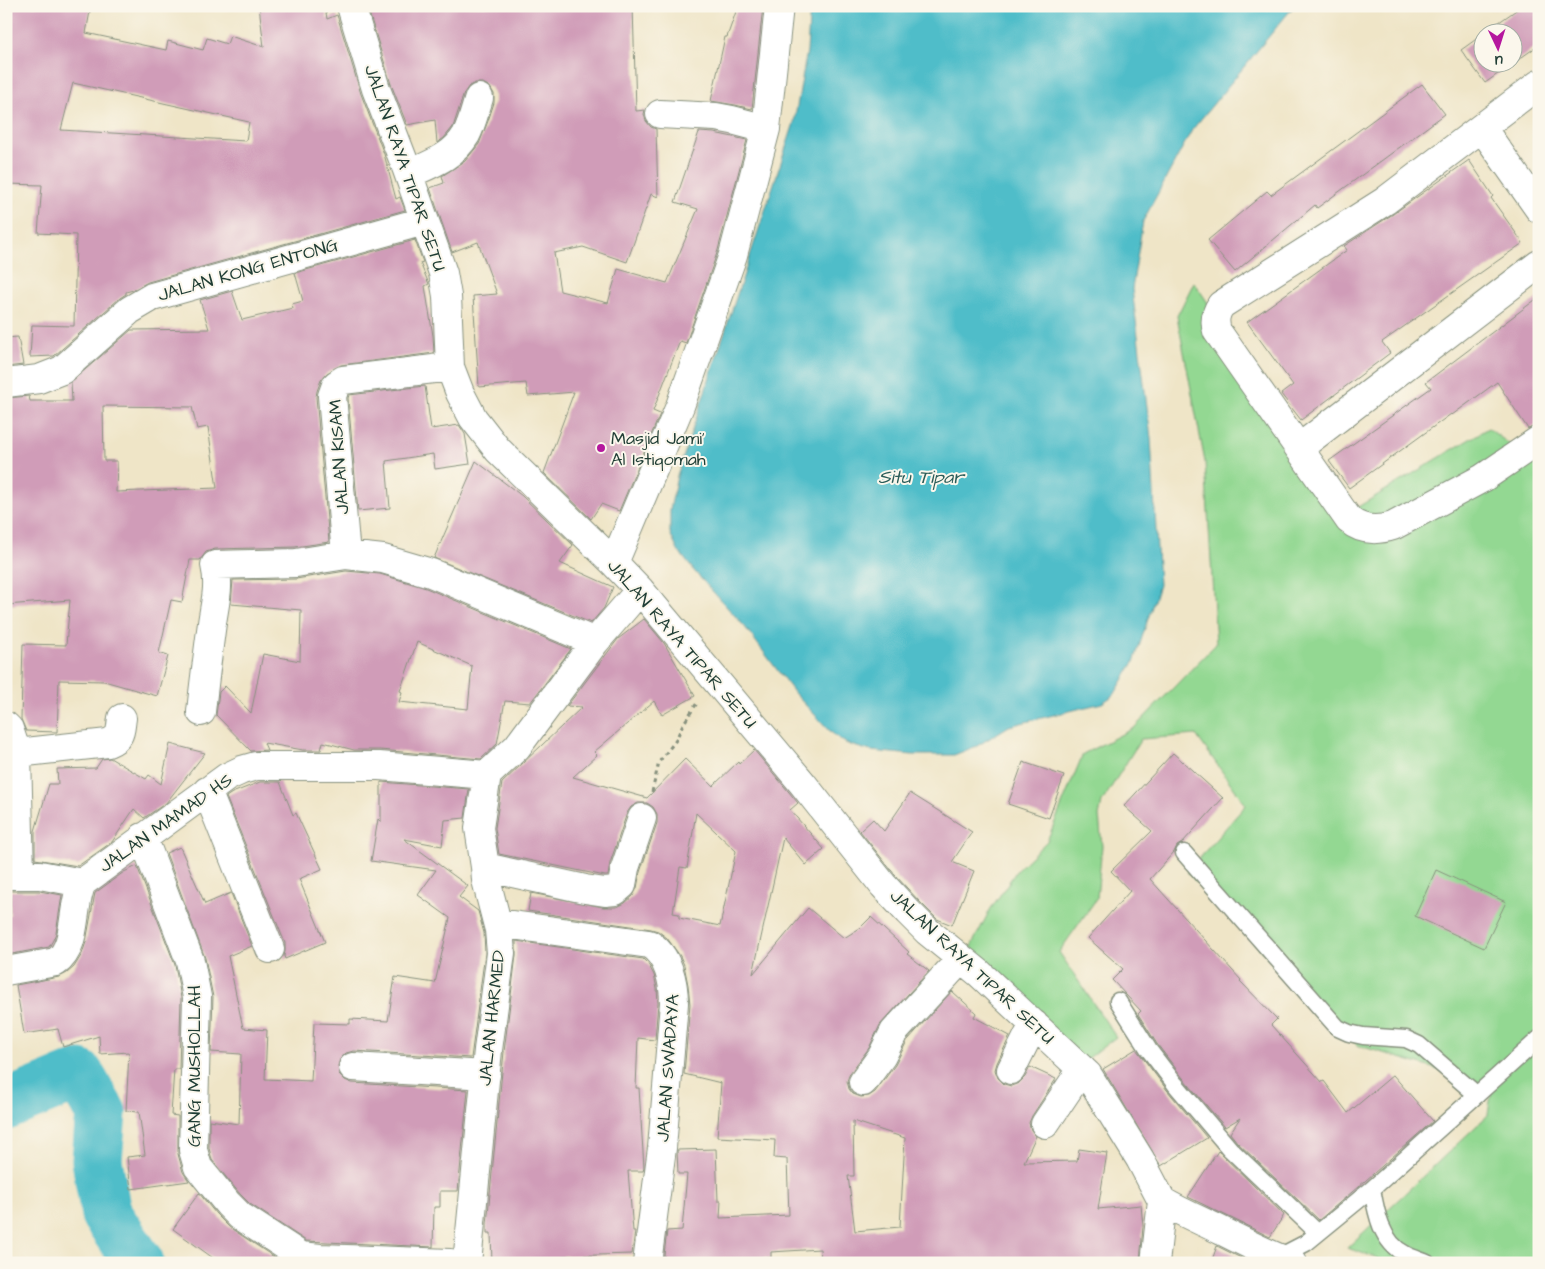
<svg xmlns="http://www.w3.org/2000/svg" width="1545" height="1269" font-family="'Architects Daughter',sans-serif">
<rect width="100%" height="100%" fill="#fbf7ec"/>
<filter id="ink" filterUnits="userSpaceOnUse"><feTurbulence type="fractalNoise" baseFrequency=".02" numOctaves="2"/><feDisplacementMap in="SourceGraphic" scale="10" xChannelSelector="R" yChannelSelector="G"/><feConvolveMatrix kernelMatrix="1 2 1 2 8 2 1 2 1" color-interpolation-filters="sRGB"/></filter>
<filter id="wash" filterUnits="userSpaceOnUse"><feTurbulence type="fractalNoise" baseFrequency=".0096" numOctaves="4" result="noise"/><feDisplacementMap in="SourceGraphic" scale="20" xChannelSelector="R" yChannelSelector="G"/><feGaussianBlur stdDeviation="1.12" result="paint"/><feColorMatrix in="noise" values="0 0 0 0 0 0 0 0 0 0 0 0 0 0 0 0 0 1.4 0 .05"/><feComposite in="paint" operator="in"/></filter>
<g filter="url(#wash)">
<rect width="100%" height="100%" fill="#efe5c7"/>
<path fill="#93d892" stroke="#598a63" d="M1194 282 1348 513 1488 428 1534 463 1539 460V1263H1391L1347 1248 1488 1115 1492 1086 1357 1045 1298 989 1187 872 1246 805 1196 735 1141 739 1102 802 1099 816 1102 846 1097 898 1059 952 1116 1037 1082 1063 966 956 990 910 1017 870 1047 841 1083 754 1134 728 1216 644 1205 462 1177 316Z"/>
<path fill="#50bdc9" stroke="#387d7e" d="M810 6H1294L1192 130 1143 221 1132 289 1151 438 1159 585 1134 662 1114 695 1102 703 1009 726 977 746 954 755H913L871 751 847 744 834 735 796 695 745 627 695 572 677 549 670 533V510L677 476 794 123 807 51Z"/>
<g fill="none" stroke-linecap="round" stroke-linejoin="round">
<path stroke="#50bdc9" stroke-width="51" d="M6 1105 79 1075 101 1113 97 1160 106 1214 139 1263"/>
</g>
<g id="blocks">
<path fill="#d09cb8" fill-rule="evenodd" d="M6 6H91L86 33 166 50 168 41 203 50 207 38 227 44 230 36 264 47 259 6H325L327 19 337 15 361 94 384 154 396 199 400 197 405 210 148 282 133 290 126 292V294L120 298 54 356 30 357 32 325 74 326 76 235 38 233 42 185 6 184ZM73 83 249 122 246 141 61 130Z
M367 6H633L636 111 645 110 644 114 646 121 651 127 656 129 658 197 651 194 627 262 583 247 554 253 560 291 608 303 618 269 667 283 698 209 675 202 699 132 714 133 747 140 718 250 686 343 680 341 653 411 660 414 619 511 601 504 591 519 544 473 574 392 528 396 526 383 479 387 473 296 497 294 478 242 452 252 430 188 444 183 442 176 465 161 479 144 488 121 494 103V94L490 87 483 83H475L469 86 464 93 453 127 444 138 437 143 435 120 407 125 391 84Z
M738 6H763L752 109 735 105 711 101 725 37H727Z
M1522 6H1539V45L1485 83 1461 50 1482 35V62H1512V32H1485Z
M1422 84 1445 114 1317 208 1315 205 1235 272 1208 240 1267 191 1271 195Z
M1469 160 1493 196 1491 198 1523 243 1382 342 1390 353 1301 420 1281 394 1293 385 1247 322 1347 250 1344 246 1393 214Z
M415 240 423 262 420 263 429 284 425 286 433 336 434 353 341 365 327 373 321 380 317 391 316 397 329 542 295 547 215 549 206 552 200 560H190L182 602 171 600 159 653 168 656 157 696 104 681 59 680 57 732 26 731 21 719 23 644 66 645 70 600 6 605V398L29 396 30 401H72L71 382 131 330 209 329 200 300 232 291 242 320 293 308 292 304 303 301 295 273ZM103 406 192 407 197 429 208 427 217 488 116 492 117 461H104Z
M1539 297V425L1528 429 1497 382 1452 415 1451 414 1349 488 1329 461 1431 388 1426 382Z
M18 337 23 365 6 367V338Z
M425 386 431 429 459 425 465 434 470 464 435 469 433 454 386 461 390 508 358 511 348 398 349 395Z
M476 461 522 496 573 545 560 563 613 587 604 608 591 623 434 558Z
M346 571 380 574 426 588 571 649 530 703 505 701 497 744 481 759 380 750H354L323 742 321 750H303L264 743 267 750 251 751 216 715 219 692 225 686 251 713 263 654 300 661 301 610 231 604 233 580 296 579ZM417 642 472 666 468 709 399 702 402 692 400 691Z
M644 619 664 643 695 696 662 715 654 701 594 752 597 755 573 777 647 798 685 759 713 786 738 762 739 764 754 750 798 803 790 810 824 849 806 865 783 838 753 974 808 908 844 938 860 928 871 917 909 952 907 954 929 971 880 1025 869 1048 850 1073 847 1081 849 1089 853 1094 861 1097 869 1096 875 1092 895 1065 907 1041 952 991 976 1013 974 1017 1010 1036 997 1063 995 1070 998 1078 1004 1084 1011 1086 1019 1083 1025 1077 1030 1067 1056 1079 1032 1116 1029 1123 1031 1130 1036 1136 1024 1162 1077 1161 1079 1149 1107 1153 1098 1209 1141 1205 1143 1226 1140 1263H821L820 1249 771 1252V1258L748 1259V1263H663L667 1231 682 1230 687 1174H678L677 1150 716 1149 718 1201H721L720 1218 789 1215 787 1159 774 1158 775 1140 717 1137 721 1083 684 1074 690 1004 688 985 684 965 680 956 667 938 658 931 651 929 528 911 531 893 603 907H617L625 903 633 896 637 888 640 872 657 823V814L653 807 647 803H638L631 807 627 813 610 863 608 876H605L499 854 495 828 502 783 582 707 567 706 618 639ZM696 813 736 851 720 926 679 918V914L673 913 680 867 687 868ZM853 1121 905 1138 900 1227 855 1231 848 1176H854Z
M170 744 205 753 166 803 144 818 134 809 112 842 78 866 35 859V831L49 784H58L57 769 96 768 102 759 110 758 146 779 149 775 161 784Z
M1173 753 1223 798 1182 843 1177 846 1174 852 1150 879 1241 980 1240 981 1277 1019 1271 1025 1322 1082 1324 1081 1348 1113 1393 1075 1433 1121 1365 1181 1319 1220 1237 1142 1230 1133 1240 1118 1225 1127 1183 1078 1157 1044 1138 1014 1141 1011 1112 980 1123 969 1088 938 1130 891 1111 871 1152 831 1124 806Z
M1023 762 1064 776 1049 818 1008 804Z
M260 782H280L293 815 296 813 322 869 299 879 325 942 285 959 284 956 285 951V943L226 797 232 793Z
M381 782 469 789 465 818 445 820 442 846 404 839 468 886 459 897 478 911 484 933 485 953 471 1058 354 1051 346 1053 340 1059 338 1066 339 1074 345 1080 352 1083 468 1090 458 1191H440V1207H434L433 1247 306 1241 250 1204 240 1194 212 1160 209 1148V1120L239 1124 241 1054 211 1052 213 997 205 958 166 853 180 847 205 904 231 893 252 946 228 956 243 1028 267 1030 265 1079 311 1081 314 1023 350 1024V1019L388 1021 395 977 435 983 450 918 418 895 436 870 371 861 378 819 381 822Z
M910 793 972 832 952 862 974 871 952 925 937 919 919 901 895 875 860 831 873 819 884 831Z
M137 866 175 965 181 998 179 1069H174L171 1115 178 1116V1154L183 1172 189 1181 131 1189 127 1157 145 1155 139 1112 126 1111 129 1052 100 1054 99 1036 63 1047 58 1029 24 1034 16 985 59 977 67 973 74 967 82 954 86 942 95 893 124 872Z
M1436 870 1506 902 1484 948 1415 916Z
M10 891H39L62 895 56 933 53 940 49 947 7 955 6 915H10Z
M516 941 643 959 648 964 654 975 657 989 658 1003 655 1040 638 1038 636 1088H639L644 1168 643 1171H628L633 1231H635L632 1254 563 1256V1263H492L491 1233H487V1224L504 1052 516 955Z
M1136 1049 1167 1090 1207 1138 1161 1166 1103 1069Z
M1218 1151 1284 1215 1270 1237 1188 1197Z
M199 1193 216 1214 229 1227 283 1263H220L173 1229Z
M1217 1246 1251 1263H1211Z"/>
</g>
</g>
<g filter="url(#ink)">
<use href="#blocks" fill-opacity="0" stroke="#87917e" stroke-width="1"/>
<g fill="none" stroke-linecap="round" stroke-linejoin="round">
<defs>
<path id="lane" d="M1184 853 1338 1028 1349 1033 1363 1036 1406 1039 1419 1045 1477 1095
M1118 1001 1149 1050 1175 1084 1230 1149 1318 1233
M1372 1189C1376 1212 1381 1242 1405 1254 1412 1258 1420 1260 1427 1263
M1277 1258 1306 1243 1372 1189 1539 1039"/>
<path id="street" d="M351 6 376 89 406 167 443 273 447 296 450 367 460 393 473 418 498 450 614 563 640 590 803 784 883 885 908 912 927 931 979 973 1088 1075 1140 1159 1162 1201
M1539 84 1385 201 1221 305C1215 314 1214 321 1217 331L1349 520C1362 531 1377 531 1393 526L1483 478 1539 440
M660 114 716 117 732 120 766 129
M1482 128 1539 209
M409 174C431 164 453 157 466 135 472 124 475 110 479 98
M6 383 39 379 62 370 130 310 152 297 424 221
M1299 448 1539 264
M346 555 332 396 336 385 343 380 450 367
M614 563 680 406 733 255 766 129 779 6
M201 712C204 682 208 653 212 623 215 602 220 586 215 565L296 563 346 555 383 559 431 573 595 642
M6 726 9 729 17 753 20 874
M17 753 108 743C122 737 120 731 122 718
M207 791 270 949
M143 837 190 961 197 997 193 1150 198 1167 228 1204 240 1216 301 1256 320 1258 450 1263
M485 867 585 889 605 892 615 891 622 885 625 868 642 818
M6 875H40L82 883
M498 923 649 944C668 955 674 982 674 1003L662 1148 647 1263
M6 971 56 962C78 947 71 907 82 883L227 777 242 770 256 766H379L487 775
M353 1067 486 1075
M1011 1070 1034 1024
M863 1082 882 1056 894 1032 961 959
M1045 1124 1082 1069
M1162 1201C1182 1213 1202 1221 1222 1231 1245 1242 1268 1255 1293 1263
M467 1263 488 1050 501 953 499 930 486 880 485 867 479 828 487 775 517 747 595 642 640 590
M1155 1263 1162 1201"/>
</defs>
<use href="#lane" stroke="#87917e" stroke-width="19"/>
<use href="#street" stroke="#87917e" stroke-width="30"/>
<path stroke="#87917e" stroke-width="3" stroke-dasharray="4 4" stroke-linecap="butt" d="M652 792 659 762 676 740 682 726 697 703"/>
<use href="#lane" stroke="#fff" stroke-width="16"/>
<use href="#street" stroke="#fff" stroke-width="28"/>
</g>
</g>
<circle fill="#b5179e" stroke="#fbf7ec" stroke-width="2" cx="601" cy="448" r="5"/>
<g text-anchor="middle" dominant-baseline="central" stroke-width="4" stroke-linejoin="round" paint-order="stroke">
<g font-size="18" fill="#1f3d34" stroke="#fbf7ec">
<text transform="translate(405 168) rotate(71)">JALAN RAYA TIPAR SETU</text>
<text transform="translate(248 270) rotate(-16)">JALAN KONG ENTONG</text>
<text transform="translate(339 457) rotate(-94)">JALAN KISAM</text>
<text transform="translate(682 644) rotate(49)">JALAN RAYA TIPAR SETU</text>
<text transform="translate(166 823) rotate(-35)">JALAN MAMAD HS</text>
<text transform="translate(972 967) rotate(43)">JALAN RAYA TIPAR SETU</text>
<text transform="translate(492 1018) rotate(-84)">JALAN HARMED</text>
<text transform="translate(194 1066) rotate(-90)">GANG MUSHOLLAH</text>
<text transform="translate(668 1068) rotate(-86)">JALAN SWADAYA</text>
</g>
<g font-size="18" fill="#1f3d34" stroke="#fbf7ec" text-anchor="start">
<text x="611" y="438">Masjid Jami'<tspan x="611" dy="21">Al Istiqomah</tspan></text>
</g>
<g font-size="19" font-style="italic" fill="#2b5d59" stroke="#fbf7ec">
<text x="921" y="477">Situ Tipar</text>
</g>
</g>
<rect width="1545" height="1269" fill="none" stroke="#fbf7ec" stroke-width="25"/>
<g transform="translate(1498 48) rotate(176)"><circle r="24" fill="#fbf7ec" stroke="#a3ada2"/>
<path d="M0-4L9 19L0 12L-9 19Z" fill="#b5179e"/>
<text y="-8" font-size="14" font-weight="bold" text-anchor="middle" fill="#1f3d34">U</text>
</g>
</svg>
